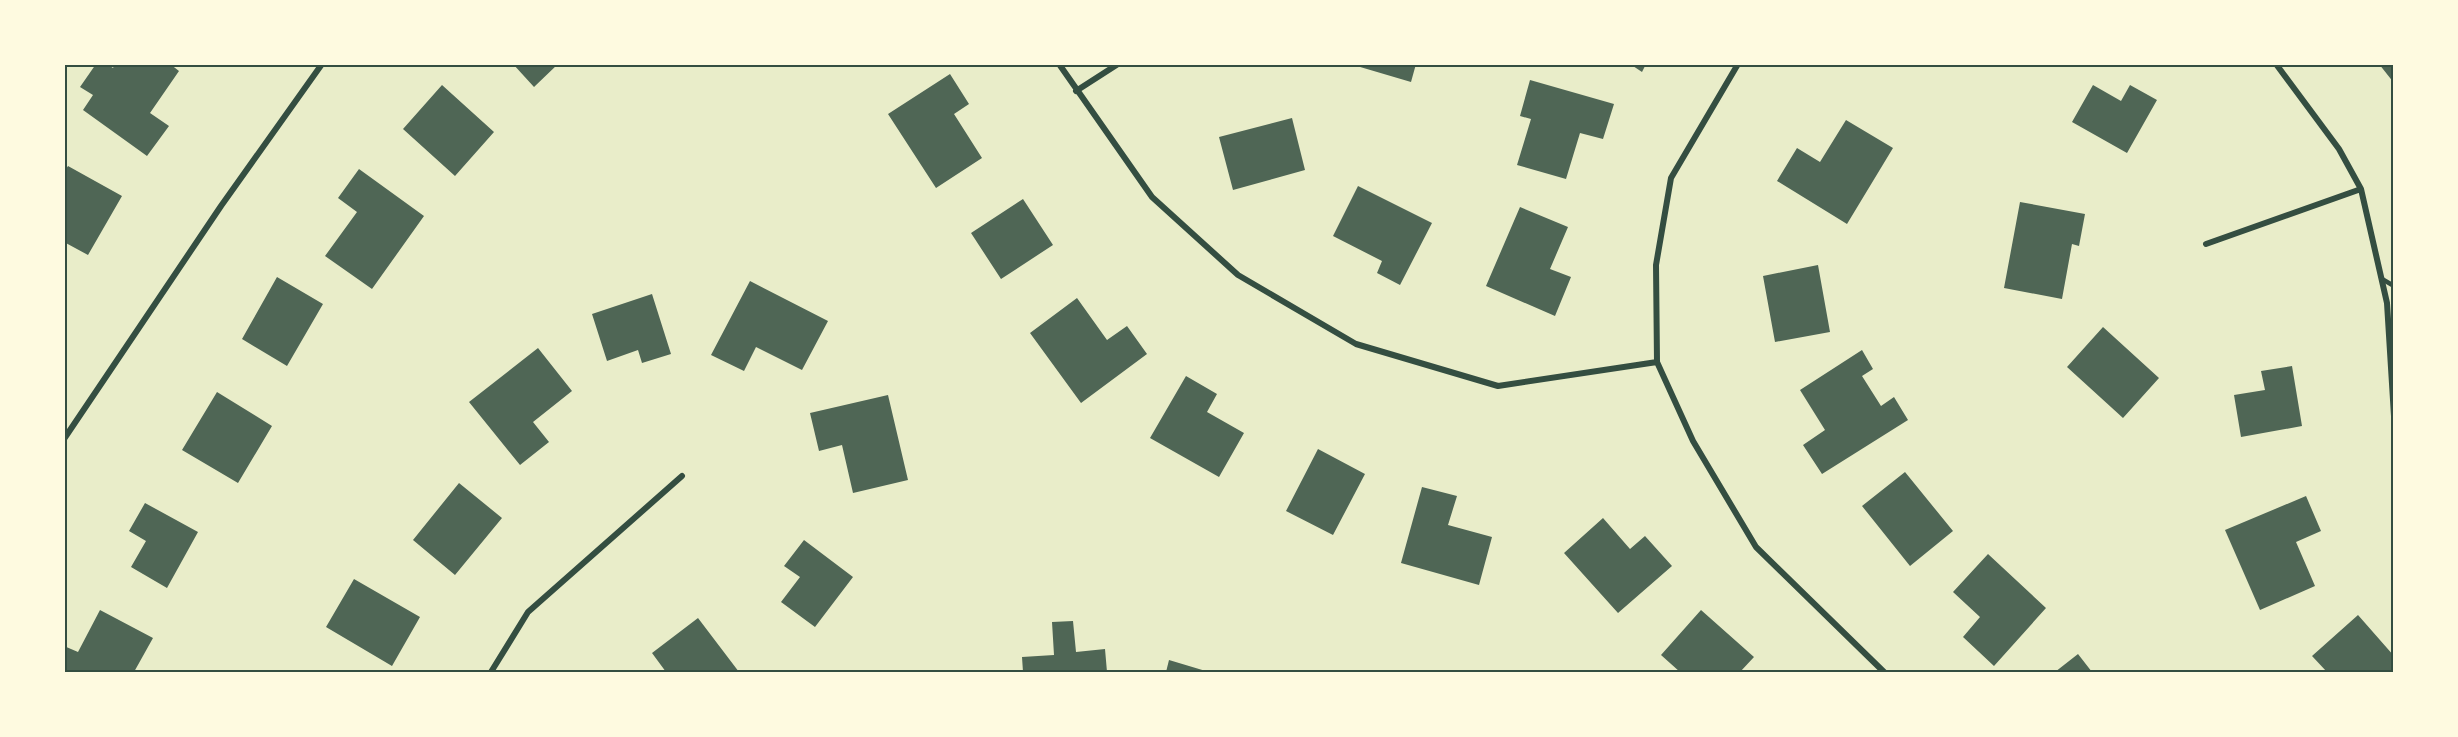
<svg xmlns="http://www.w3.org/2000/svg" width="2458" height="737" font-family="Cabin,sans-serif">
<rect width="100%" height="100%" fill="#e9edc9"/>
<path fill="#4f6655" d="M96 64H107L113 68 115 64H170L179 71 150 113 169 126 147 156 83 110 93 95 80 87Z
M513 64H558L534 87Z
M1350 64H1416L1411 82Z
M1630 64H1646L1642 72Z
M2379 64H2394V83Z
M950 74 969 104 954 114 982 158 936 188 888 114Z
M1530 80 1614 104 1603 139 1580 133 1566 179 1517 165 1531 119 1520 116Z
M442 85 494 132 455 176 403 129Z
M2093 85 2121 101 2130 85 2157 100 2127 153 2072 122Z
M1292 118 1305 170 1233 190 1219 137Z
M1846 120 1893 148 1847 224 1777 181 1797 148 1820 162Z
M68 166 122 196 88 255 64 242V172Z
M359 169 424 216 372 289 325 256 357 212 338 198Z
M1358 186 1432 223 1400 285 1377 273 1382 261 1333 236Z
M1023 199 1053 245 1001 279 971 233Z
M2020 202 2085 214 2079 246 2072 244 2062 299 2004 288Z
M1520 207 1568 227 1550 269 1571 277 1555 316 1486 286Z
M1818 265 1830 332 1775 342 1763 276Z
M277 277 323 304 287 366 242 339Z
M750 281 828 321 802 370 756 347 744 371 711 355Z
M652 294 671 354 642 363 638 350 607 361 592 314Z
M1077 298 1107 340 1127 326 1147 354 1081 403 1030 333Z
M2103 327 2159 378 2123 418 2067 367Z
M538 348 572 391 533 422 549 442 520 465 469 402Z
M1862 350 1873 369 1862 376 1881 406 1894 397 1908 420 1822 474 1803 445 1825 430 1800 390Z
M2292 366 2302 426 2241 437 2234 395 2265 390 2261 371Z
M1186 376 1217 394 1207 412 1244 433 1219 477 1150 438Z
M217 392 272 426 238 483 182 450Z
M888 395 908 480 853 493 842 445 819 451 810 413Z
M1318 449 1365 474 1333 535 1286 511Z
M1905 472 1953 531 1910 566 1862 506Z
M459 483 502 518 455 575 413 540Z
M1422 487 1457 496 1448 525 1492 537 1479 585 1401 563Z
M2306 496 2321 531 2296 542 2315 586 2260 610 2225 530Z
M145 503 198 532 167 588 131 567 146 541 129 531Z
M1603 518 1630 549 1645 536 1672 566 1618 613 1564 553Z
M804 540 853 577 815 627 781 602 800 577 784 566Z
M1988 554 2046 608 1994 666 1963 637 1980 617 1953 592Z
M354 579 420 617 392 666 326 627Z
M100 610 153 638 134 672H64V646L78 652Z
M1701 610 1754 657 1740 672H1680L1661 655Z
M2358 615 2394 656V672H2327L2312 656Z
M698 618 739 672H666L652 653Z
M1073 621 1076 652 1105 649 1107 672H1023L1022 657 1054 655 1052 622Z
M2078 654 2092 672H2055Z
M1169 660 1209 672H1166Z"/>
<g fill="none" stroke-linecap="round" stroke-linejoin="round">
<path stroke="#344e41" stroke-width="4.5" d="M2382 279 2394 286"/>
<path stroke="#344e41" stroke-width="6" d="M1059 64 1152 197 1238 275 1356 344 1498 386 1657 362
M1738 64 1671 178 1656 265 1657 362 1693 441 1756 547 1884 672
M2276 64 2339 149 2361 189 2387 303 2394 416
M1076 91 1118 64
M2206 244 2361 189
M64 439 221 206 322 64
M491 672 528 612 682 476"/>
</g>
<rect width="2458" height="737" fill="none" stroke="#fefae0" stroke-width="132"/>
<rect x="66" y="66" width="2326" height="605" fill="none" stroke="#344e41" stroke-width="2"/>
</svg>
